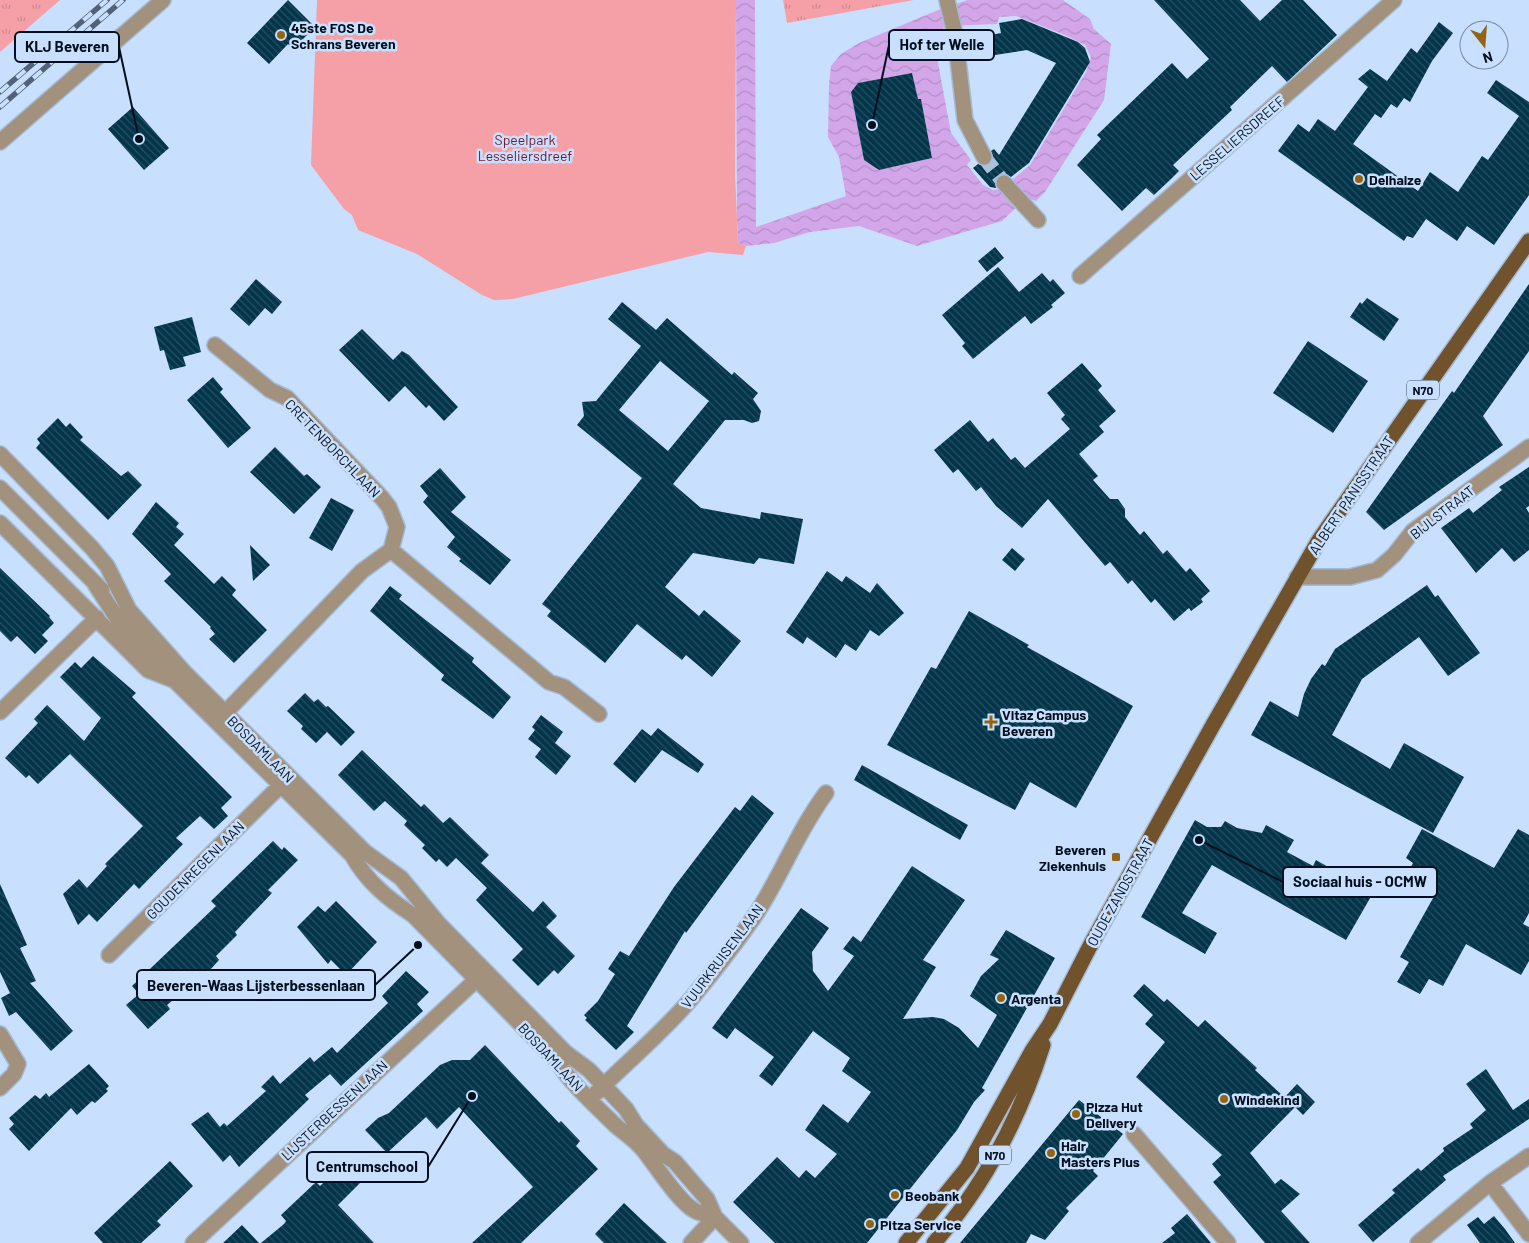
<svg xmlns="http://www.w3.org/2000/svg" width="1529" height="1243" font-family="Barlow,sans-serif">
<defs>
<pattern id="grass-tufts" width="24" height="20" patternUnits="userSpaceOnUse" patternTransform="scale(1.25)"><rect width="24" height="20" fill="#f59fa7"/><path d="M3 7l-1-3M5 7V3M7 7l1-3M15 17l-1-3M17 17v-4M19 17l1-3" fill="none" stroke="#d0888f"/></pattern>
<pattern id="water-waves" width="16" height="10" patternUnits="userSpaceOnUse" patternTransform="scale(1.25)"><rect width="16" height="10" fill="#d2a6e9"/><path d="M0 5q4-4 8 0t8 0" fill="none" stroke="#b38ec7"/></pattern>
<pattern id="building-back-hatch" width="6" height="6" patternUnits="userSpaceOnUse" patternTransform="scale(1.25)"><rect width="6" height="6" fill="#03354a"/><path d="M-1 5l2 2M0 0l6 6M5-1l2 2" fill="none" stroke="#264f61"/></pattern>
</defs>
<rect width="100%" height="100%" fill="#c8e0fd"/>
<path fill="url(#grass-tufts)" d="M0 0H60L0 52Z
M783 0H914L787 23Z"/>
<path fill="#f59fa7" d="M317 0H736L735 173 738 243 746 246 743 255 708 252 513 299 494 300 482 295 417 254 358 230 352 215 344 209 311 165Z"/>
<path fill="url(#water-waves)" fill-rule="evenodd" d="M736 0H755L756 227 846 196 839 157 828 137 829 85 831 66 841 54 859 43 943 8 968 0H1063L1090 19 1094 29 1111 44 1104 100 1045 192 1036 201 1026 198 1002 221 917 246 859 226 810 232 774 243 746 246 738 243 737 219ZM1016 16 1065 35 1085 45 1091 57 1086 72 1030 165 1001 189 993 190 983 185 967 165 971 160 951 133 934 41 947 36 943 28 947 26 997 24 999 17ZM912 73 918 99H921L932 158 877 170 876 163 864 160 851 92 858 83Z"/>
<path fill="url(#building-back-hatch)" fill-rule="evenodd" d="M288 0 315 27 293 49 288 44 269 64 247 43Z
M1154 0H1240L1260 21 1282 0H1303L1337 35 1287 82 1272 66 1230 107 1232 110 1173 165 1179 171 1171 179 1154 195 1146 188 1122 211 1077 165 1101 139 1097 135 1172 63 1187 79 1209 59Z
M1022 19 1078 42 1085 48 1090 62 1029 163 1011 177 1006 174 998 176 995 181 996 188 990 187 973 168 978 164 984 166 992 162 993 157 991 151 994 149 999 155 1056 63 1027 50 969 59 966 40 1001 33 999 23Z
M1439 22 1453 33 1432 61 1410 102 1404 98 1397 108 1391 104 1381 118 1375 114 1353 144 1418 191 1430 172 1458 192 1482 156 1488 160 1519 116 1487 93 1496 80 1529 102V195L1494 245 1467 226 1457 241 1426 219 1413 238 1407 236 1404 241 1278 151 1298 124 1309 132 1318 119 1335 131 1368 87 1358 79 1370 69 1387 81 1411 48 1417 53Z
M912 73 918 99H921L932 158 879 170 864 160 851 92 858 83Z
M133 107 169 148 144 170 108 129Z
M995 247 1004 258 987 272 978 261Z
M998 267 1019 292 1042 273 1050 282 1053 279 1065 293 1051 305 1053 307 1031 324 1025 316 973 359 962 346 965 343 942 315Z
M256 279 282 302 272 314 265 308 249 326 230 309Z
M1529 284V351L1483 416 1503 445 1384 530 1366 512 1452 391 1454 393Z
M1367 298 1399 319 1384 341 1350 317 1360 302 1362 304Z
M622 302 656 330 667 318 732 375 734 372 758 393 753 399 761 411 759 421 752 423 744 420H725L673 484 701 508 760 519 761 512 803 519 794 564 759 558 754 564 693 553 665 587 699 616 704 610 741 641 712 677 686 655 682 660 637 624 605 663 547 616 551 611 542 604 642 478 577 425 584 416 582 402 596 401 641 346 608 319ZM660 361 709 401 668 451 619 410Z
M192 317 201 352 183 357 186 366 170 370 164 350 160 351 154 327Z
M362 329 393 360 402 351 409 355 458 407 444 421 429 405 426 408 405 386 389 402 339 350Z
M1308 341 1368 381 1333 433 1273 393Z
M1082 363 1102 386 1098 390 1116 411 1099 426 1104 432 1079 454 1098 476 1093 480 1110 499H1118L1125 509V517L1140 535 1144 531 1163 554 1167 550 1186 572 1190 568 1210 591 1201 599 1203 602 1191 611 1189 608 1174 621 1155 599 1151 603 1132 580 1128 584 1110 562 1105 566 1048 499 1022 528 996 506 981 487 976 491 958 469 953 473 934 450 970 420 988 442 993 438 1011 460 1015 457 1025 468 1070 429 1061 419 1065 415 1047 393Z
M213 377 223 389 220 392 251 428 228 448 187 400Z
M58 418 66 427 70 423 83 437 80 440 121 476 128 471 142 485 108 520 36 448 40 443 37 439Z
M275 447 304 476 307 474 321 487 294 514 250 472Z
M1529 467V506L1526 508 1529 513V550L1514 562 1502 548 1476 573 1441 528 1469 508 1473 513 1502 490 1499 487Z
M440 468 466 497 451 512 511 560 490 585 459 561 461 559 447 547 455 537 423 502 428 496 420 486Z
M331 498 354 510 332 551 309 538Z
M156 502 179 523 176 527 184 534 174 545 214 584 222 576 236 590 232 595 267 630 234 663 209 639 215 634 210 628 211 627 164 581 171 574 132 534Z
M250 545 270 565 253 581Z
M1012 548 1025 559 1015 571 1002 560Z
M0 568 50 616 49 617 54 623 42 635 48 641 35 654 17 636 11 642 0 631Z
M827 571 842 582 846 576 870 593 877 583 904 613 879 636 870 630 856 651 845 644 836 658 807 637 803 644 786 632Z
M1427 585 1435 597 1438 595 1480 653 1448 676 1419 637 1362 679 1332 735 1390 769 1404 743 1464 777 1433 833 1251 735 1270 701 1298 717 1304 694 1311 679 1322 664 1325 666 1335 649Z
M390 586 402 595 399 599 474 658 472 662 511 697 493 719 441 680 444 675 370 611Z
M969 611 1029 645 1027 647 1133 706 1076 808 1030 782 1015 810 887 745 931 667 936 669Z
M93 656 136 693 132 697 232 797 221 808 228 816 214 829 200 816 176 838 183 844 139 889 134 884 97 922 89 914 78 925 63 894 79 879 87 888 107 866 105 864 143 826 70 754 38 784 29 775 26 778 5 758 38 723 34 719 47 705 84 741 101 718 60 677 75 662 81 668Z
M305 693 314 702 318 699 326 707 328 706 355 732 341 746 327 732 316 743 301 729 303 726 287 711Z
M541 715 563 732 555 743 571 756 556 775 535 757 541 749 528 739 535 730 532 727Z
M658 728 704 764 698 773 662 750 635 783 613 764 642 729 651 736Z
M362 750 421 807 424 804 443 823 450 817 489 855 481 863 533 912 543 901 557 916 546 927 575 956 558 974 554 970 538 986 512 960 523 949 476 900 487 888 456 858 447 867 439 859 436 862 422 848 425 845 404 825 407 821 385 801 374 811 338 775Z
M862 765 968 825 960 840 854 780Z
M752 795 774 813 686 933 685 931 627 1026 634 1032 616 1050 585 1020 587 1018 584 1015 598 1001 615 974 608 969 620 951 629 956 674 887 735 807 740 811Z
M1195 820 1207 827H1221L1225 821 1237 828 1262 833 1266 825 1294 840 1287 852 1313 866 1316 860 1373 893 1346 940 1212 865 1182 913 1217 933 1205 954 1141 917Z
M1422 829 1494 868 1518 829 1529 835V913L1523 924 1529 927V961L1521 975 1466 944 1443 986 1429 979 1420 994 1397 982 1409 962 1400 957 1437 891 1407 874 1413 863 1406 858Z
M273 841 282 850 284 847 298 860 268 890 272 893 235 932 237 935 216 956 219 960 210 970 213 973 199 987 195 982 167 1005 170 1009 148 1029 126 1005 139 994 132 986 216 906 211 901Z
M912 866 965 900 923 960 936 967 903 1019 933 1017 944 1019 959 1028 978 1048 997 1015 970 996 981 976 999 959 990 955 1006 930 1055 958 982 1088 985 1090 974 1102 957 1130 867 1243H775L733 1202 777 1157 799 1178 806 1170 815 1178 837 1154 805 1130 823 1104 848 1123 871 1092 842 1071 850 1058 813 1031 772 1086 759 1076 774 1057 735 1028 727 1039 712 1028 801 908 829 928 812 952 813 971 828 991 854 956 843 949 853 936 861 942Z
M0 884 27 945 20 948 36 981 30 983 73 1031 51 1051 16 1012 9 1016 1 998 10 993 0 972Z
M336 901 377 942 346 975 331 960 328 964 297 927 318 906 325 912Z
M406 971 429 992 417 1004 423 1011 341 1086 330 1074 305 1095 309 1099 239 1167 230 1155 223 1162 191 1124 208 1112 220 1127 224 1123 227 1126 266 1091 261 1087 273 1075 280 1084 310 1057 314 1062 332 1047 337 1053 388 1003 382 996Z
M1144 984 1164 1002 1167 999 1198 1027 1205 1020 1257 1068 1255 1070 1295 1107 1250 1153 1275 1184 1281 1179 1300 1194 1281 1211 1310 1243H1265L1213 1182 1221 1175 1212 1164 1222 1155 1136 1077 1165 1042 1145 1024 1153 1015 1133 996Z
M485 1045 559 1123 561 1121 580 1141 576 1146 598 1169 521 1243H472L533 1187 459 1107 437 1129 426 1117 387 1153 365 1130 378 1118 389 1113 440 1065 452 1060H470Z
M89 1064 109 1086 106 1089 108 1091 95 1103 92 1101 77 1115 71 1108 29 1151 9 1129 14 1124 9 1118 35 1095 40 1099 46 1093 49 1097Z
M1486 1069 1513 1110 1529 1099V1119L1443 1176 1446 1180 1373 1242 1358 1225 1395 1193 1392 1190 1418 1168 1421 1171 1444 1151 1443 1148 1473 1128 1470 1124 1486 1110 1466 1084Z
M1297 1084 1315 1102 1303 1115 1285 1097Z
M1079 1100 1123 1134 1093 1171 1098 1176 1066 1208 1069 1211 1045 1240 1031 1234 1026 1243H960Z
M350 1157 368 1175 338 1205 374 1243H261L284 1224 286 1221 281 1215 316 1182 320 1186Z
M170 1161 193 1186 157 1221 161 1225 141 1243H103L94 1233Z
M624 1203 644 1222 667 1243H604L595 1234Z
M1187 1214 1211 1243H1162L1175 1233 1171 1228Z
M1494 1216 1505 1229 1515 1243H1480L1467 1225 1478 1217 1484 1224Z
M242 1225 259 1243H223Z"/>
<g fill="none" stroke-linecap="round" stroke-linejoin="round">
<path stroke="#aac1dc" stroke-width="15" stroke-dasharray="15 8" stroke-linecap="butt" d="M984 157 1004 183"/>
<defs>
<path id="minor" d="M947 0 955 34 965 120 984 157
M0 142 163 0
M1004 183 1038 220
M1080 276 1394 0
M215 345 270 390 287 398 382 498 389 507 397 527 391 550 362 571 225 713
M0 454 92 548 107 566 129 610 184 672 365 852 401 878 438 923 566 1053 589 1070 626 1109 636 1125 663 1154 675 1162 707 1199 715 1217 741 1243
M0 488 102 590
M0 523 148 670 171 679
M391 550 549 682 564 687 599 714
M1297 577H1350L1377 570 1394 555 1413 531 1529 447
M95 584 117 618 173 679 352 855C367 882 388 899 413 915L558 1062C568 1081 598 1108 614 1124 624 1133 636 1140 645 1152 656 1166 679 1202 694 1210 700 1214 709 1215 715 1217
M0 712 97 618
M109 955 281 785
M0 1034 18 1064 14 1074 0 1088
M596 1093C628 1061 662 1033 691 999 712 974 735 944 754 917 781 877 797 832 826 793
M1134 1134 1228 1243
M1490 1183 1529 1234
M193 1243 477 979
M691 1243 715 1217
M1418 1243 1490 1183 1529 1156"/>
<path id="major" d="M906 1243 967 1168 1032 1051 1050 1024 1090 946 1213 725 1319 540 1529 241
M934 1243C984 1186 1020 1117 1043 1045"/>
</defs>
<use href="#minor" stroke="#a5bad5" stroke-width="18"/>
<use href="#major" stroke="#a5bad5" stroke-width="18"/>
<use href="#minor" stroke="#a2927d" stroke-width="15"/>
<use href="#major" stroke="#70532c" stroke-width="15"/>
<defs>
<path id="rail" d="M0 92 107 0
M0 107 123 0"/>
</defs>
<use href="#rail" stroke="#526378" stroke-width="5.5"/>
<use href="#rail" stroke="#c8e0fd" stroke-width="4" stroke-dasharray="11" stroke-linecap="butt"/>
</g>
<g fill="#946413" stroke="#c8e0fd" stroke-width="2">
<circle cx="281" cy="35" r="5"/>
<circle cx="1359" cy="179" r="5"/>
<path d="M988.5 714.5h5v5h5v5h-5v5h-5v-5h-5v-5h5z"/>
<rect x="1111" y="852" width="10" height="10" rx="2.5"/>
<circle cx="1001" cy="998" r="5"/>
<circle cx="1224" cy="1099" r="5"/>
<circle cx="1076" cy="1114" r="5"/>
<circle cx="1051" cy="1153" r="5"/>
<circle cx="895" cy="1195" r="5"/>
<circle cx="870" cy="1224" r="5"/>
</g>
<g text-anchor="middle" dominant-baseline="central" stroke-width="5" stroke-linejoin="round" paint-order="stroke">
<g fill="#c8e0fd" stroke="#3e4e62" stroke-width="1">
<rect x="1407" y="380.5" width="32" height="19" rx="4"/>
<rect x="979" y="1145.5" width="32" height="19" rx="4"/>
</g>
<g font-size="12" font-weight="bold" fill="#030f1f">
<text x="1423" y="390">N70</text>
<text x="995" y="1155">N70</text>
</g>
<g font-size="14" font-weight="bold" fill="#030f1f" stroke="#c8e0fd" text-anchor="start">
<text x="291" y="27">45ste FOS De<tspan x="291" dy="16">Schrans Beveren</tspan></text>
<text x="1369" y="179">Delhaize</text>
<text x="1002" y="714">Vitaz Campus<tspan x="1002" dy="16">Beveren</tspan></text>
<text x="1106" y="849" text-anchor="end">Beveren<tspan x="1106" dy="16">Ziekenhuis</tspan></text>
<text x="1011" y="998">Argenta</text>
<text x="1234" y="1099">Windekind</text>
<text x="1086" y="1106">Pizza Hut<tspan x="1086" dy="16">Delivery</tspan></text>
<text x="1061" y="1145">Hair<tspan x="1061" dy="16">Masters Plus</tspan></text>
<text x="905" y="1195">Beobank</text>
<text x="880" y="1224">Pitza Service</text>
</g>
<g font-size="14" fill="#030f1f" stroke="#c8e0fd">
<text transform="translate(1237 138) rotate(-41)">LESSELIERSDREEF</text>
<text transform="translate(333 448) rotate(46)">CRETENBORCHLAAN</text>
<text transform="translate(1351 495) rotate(-56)">ALBERT PANISSTRAAT</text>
<text transform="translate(1442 512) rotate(-38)">BIJLSTRAAT</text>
<text transform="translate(261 749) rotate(45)">BOSDAMLAAN</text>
<text transform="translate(195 870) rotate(-45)">GOUDENREGENLAAN</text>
<text transform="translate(1120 892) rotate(-61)">OUDE ZANDSTRAAT</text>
<text transform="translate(722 956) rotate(-53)">VUURKRUISENLAAN</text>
<text transform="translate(551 1057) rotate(47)">BOSDAMLAAN</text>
<text transform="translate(334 1110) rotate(-43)">LIJSTERBESSENLAAN</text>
</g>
<g font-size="14" fill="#79142c" stroke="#c8e0fd">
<text x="525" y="139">Speelpark<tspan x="525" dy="16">Lesseliersdreef</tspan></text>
</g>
</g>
<path fill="none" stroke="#030f1f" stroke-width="2" d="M872 125L889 45M139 139L119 47M1199 840L1283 882M418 945L375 985M472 1096L428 1167"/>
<g fill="#030f1f" stroke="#c8e0fd" stroke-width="2">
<circle cx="872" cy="125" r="5"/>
<circle cx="139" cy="139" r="5"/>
<circle cx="1199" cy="840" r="5"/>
<circle cx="418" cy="945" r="5"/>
<circle cx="472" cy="1096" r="5"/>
</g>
<g fill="#c8e0fd" stroke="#030f1f" stroke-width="2">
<rect x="889" y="30" width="105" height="30" rx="5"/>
<rect x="15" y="32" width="104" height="30" rx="5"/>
<rect x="1283" y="867" width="154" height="30" rx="5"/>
<rect x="137" y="970" width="238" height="30" rx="5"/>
<rect x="307" y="1152" width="121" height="30" rx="5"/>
</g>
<g font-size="15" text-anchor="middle" font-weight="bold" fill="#030f1f">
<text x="942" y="50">Hof ter Welle</text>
<text x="67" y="52">KLJ Beveren</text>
<text x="1360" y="887">Sociaal huis - OCMW</text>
<text x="256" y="991">Beveren-Waas Lijsterbessenlaan</text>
<text x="367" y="1172">Centrumschool</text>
</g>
<g transform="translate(1484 45) rotate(163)"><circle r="24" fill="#c8e0fd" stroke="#798ca4"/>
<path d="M0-4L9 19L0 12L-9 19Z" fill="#946413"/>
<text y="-8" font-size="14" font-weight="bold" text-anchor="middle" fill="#030f1f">N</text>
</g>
</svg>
